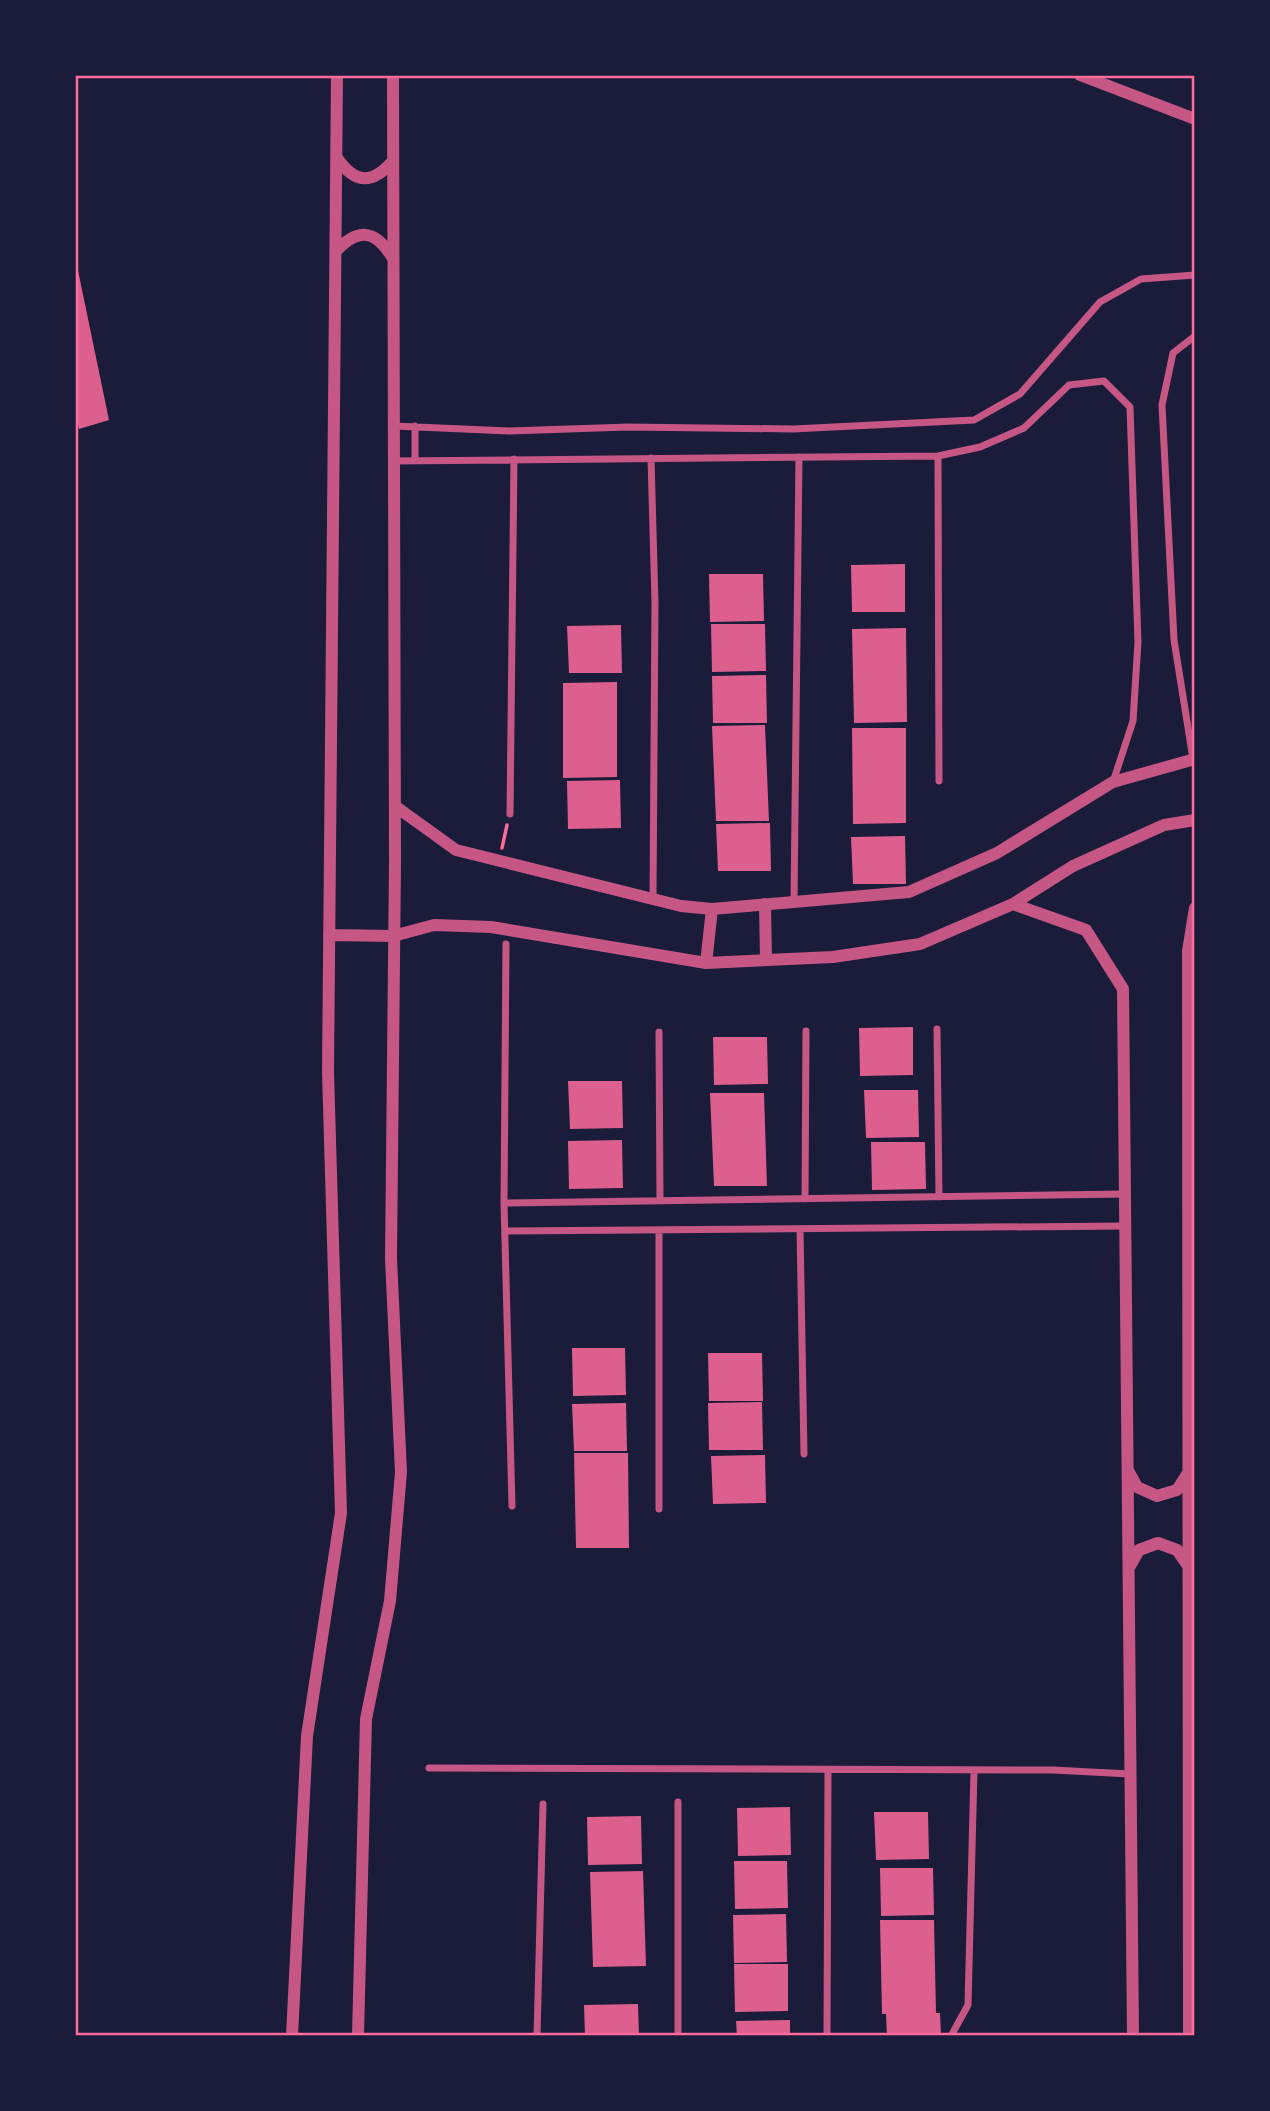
<svg xmlns="http://www.w3.org/2000/svg" width="1270" height="2111" font-family="'PT Serif',serif">
<rect width="100%" height="100%" fill="#1b1b3a"/>
<path fill="#dd5f8e" d="M75 256 109 420 79 429 75 415Z
M905 564V612H852L851 565Z
M709 574H763L764 621 710 622Z
M711 624H765L766 671 712 672Z
M621 625 622 673H569L567 626Z
M906 628 907 722 854 723 852 629Z
M766 675 767 723H713L712 676Z
M617 682V777L563 778V683Z
M765 725 769 821H716L712 726Z
M852 728H906V823L853 824Z
M620 780 621 828 568 829 567 781Z
M770 823 771 871H718L716 824Z
M905 836 906 884H853L851 837Z
M913 1027V1075L860 1076 859 1028Z
M713 1037H767L768 1084 714 1085Z
M568 1081H622L623 1128 570 1129Z
M864 1090H918L919 1137 866 1138Z
M710 1093H764L767 1186H714Z
M622 1140 623 1188 569 1189 568 1141Z
M871 1142H925L926 1189 872 1190Z
M572 1348H625L626 1395 573 1396Z
M708 1353H762L763 1401H709Z
M762 1402 763 1450H709L708 1403Z
M626 1403 627 1451H574L572 1404Z
M574 1453H628L629 1548H576Z
M765 1455 766 1503 713 1504 711 1456Z
M790 1807 791 1855 738 1856 737 1808Z
M874 1812H928L929 1859 876 1860Z
M641 1816 642 1864 588 1865 587 1817Z
M734 1861H787L788 1908 735 1909Z
M880 1868H933L934 1915 881 1916Z
M643 1871 646 1966 593 1967 590 1872Z
M786 1914 787 1962 734 1963 733 1915Z
M880 1920H934L936 2013H940L941 2036H887L886 2014H882Z
M734 1964H788V2011L735 2012Z
M638 2004 639 2036H585L584 2005Z
M790 2020V2036H737L736 2021Z"/>
<g fill="none" stroke-linecap="round" stroke-linejoin="round">
<path stroke="#ff6b9d" stroke-width="3.5" d="M502 848 507 825"/>
<path stroke="#c65784" stroke-width="7" d="M394 426 509 431 628 427 793 429 974 420 1020 394 1100 302 1141 279 1195 275
M938 456 939 781
M651 458 655 603 653 899
M415 460V426
M394 461 938 456 980 447 1024 428 1069 385 1104 381 1130 407 1138 642 1133 721 1113 782
M1193 759 1174 640 1162 405 1173 353 1195 336
M510 814 514 459
M794 902 799 457
M937 1029 939 1197
M659 1032 660 1201
M805 1199 806 1031
M504 1203 506 944
M800 1229 804 1454
M505 1231 1125 1226
M512 1506 504 1203 1125 1194
M659 1509V1230
M429 1768 1053 1770 1130 1774
M678 1802V2036
M537 2036 543 1804
M827 2036 828 1771
M951 2036 968 2005 974 1771"/>
<path stroke="#c65784" stroke-width="12" d="M1080 75 1195 119
M337 158C355 184 372 185 393 161
M336 251C358 228 375 229 392 257
M395 806 456 850 681 906 712 909 909 892 997 853 1113 782 1195 759
M765 904 766 960
M1013 904 1086 930 1123 989 1133 2036
M329 935 393 936 434 925 491 927 706 963 833 957 920 944 1013 904 1073 866 1164 825 1195 820
M706 963 712 909
M1129 1472 1137 1487 1157 1496 1177 1490 1188 1473
M1130 1566 1139 1550 1158 1543 1177 1550 1189 1567
M292 2036 307 1736 341 1513 328 1072 337 75
M358 2036 366 1719 390 1601 401 1472 391 1259 395 862 393 75
M1189 2036 1188 951 1195 908"/>
</g>
<rect width="1270" height="2111" fill="none" stroke="#1b1b3a" stroke-width="154"/>
<rect x="77" y="77" width="1116" height="1957" fill="none" stroke="#ff6b9d" stroke-width="2.5"/>
</svg>
